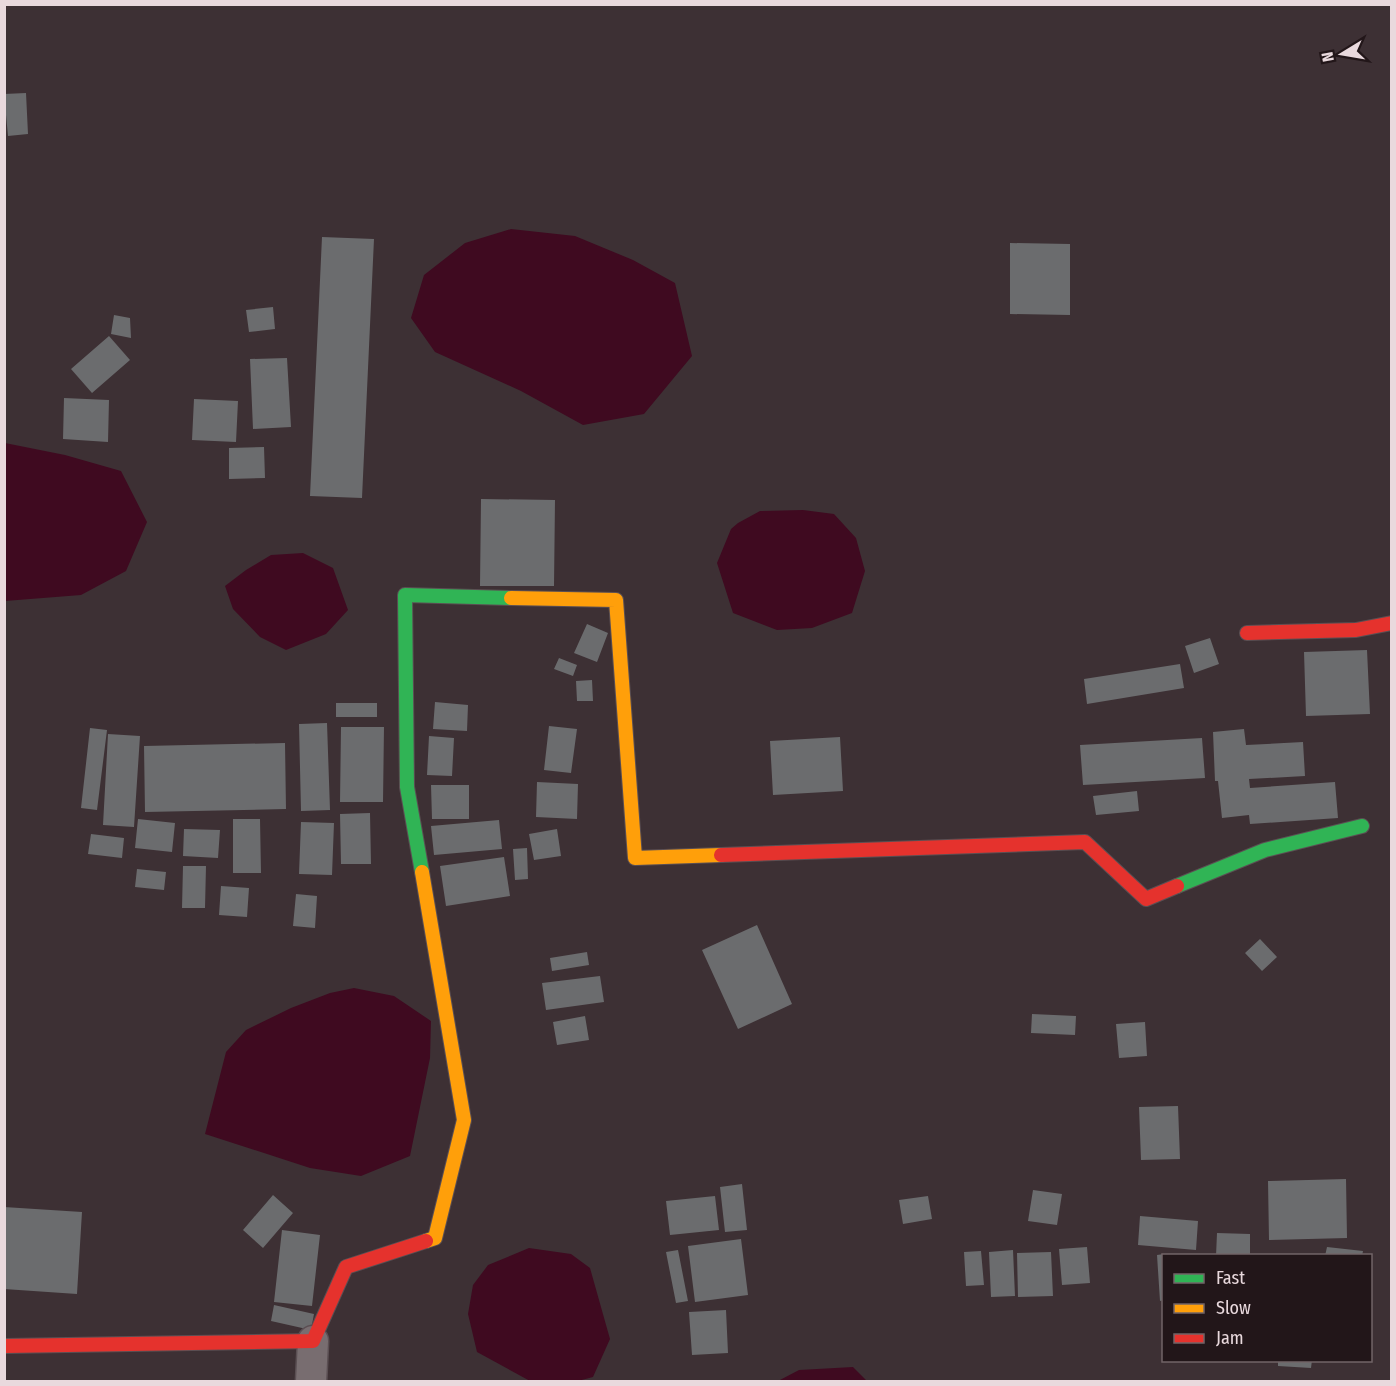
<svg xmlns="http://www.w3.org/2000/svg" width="1396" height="1386" font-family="'Fira Sans Condensed',sans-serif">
<rect width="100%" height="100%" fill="#3d3034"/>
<path fill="#3f0a20" d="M511 229 575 236 633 260 675 283 692 356 644 414 583 425 521 391 435 352 411 318 424 275 465 243Z
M5 443 65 455 121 471 147 522 126 571 81 595 5 601Z
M803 510 834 514 856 538 865 571 852 613 812 628 777 630 733 613 717 563 731 529 738 523 760 511Z
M303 553 333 568 348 610 326 634 286 650 260 637 233 609 225 586 246 570 271 555Z
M354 988 394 996 431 1021 430 1058 410 1156 361 1176 310 1168 205 1134 226 1052 246 1030 291 1008 330 993Z
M529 1248 571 1254 590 1268 610 1339 593 1377 578 1381H530L477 1352 468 1314 473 1285 488 1265Z
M853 1367 867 1381H778L799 1370Z"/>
<path fill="#6b6c6e" d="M26 93 28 134 8 136 4 94Z
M322 237 374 239 362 498 310 496Z
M1010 243 1070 244V315L1010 314Z
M273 307 275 329 249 332 246 310Z
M114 315 130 318 131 338 111 334Z
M109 336 130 360 92 393 71 369Z
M287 358 291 427 253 429 250 359Z
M64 398 109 400 108 442 63 439Z
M194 399 238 401 236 442 192 440Z
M264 447 265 478 229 479V448Z
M481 499 555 500 554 586H480Z
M587 624 608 633 597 662 574 653Z
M1210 638 1219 664 1194 673 1185 646Z
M1367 650 1370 714 1306 716 1304 652Z
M559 658 577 665 573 676 554 669Z
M1180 664 1184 688 1087 704 1084 679Z
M592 680 593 701H577L576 681Z
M435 702 468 705 467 731 433 729Z
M336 703H377V717H336Z
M327 723 330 810 301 811 299 724Z
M549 726 577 729 571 773 544 770Z
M341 727H384L383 802H340Z
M90 728 107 730 97 810 81 808Z
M1244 729 1246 745 1303 742 1305 776 1249 779 1250 788 1335 782 1338 818 1250 824 1249 815 1222 818 1218 781H1215L1213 732Z
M108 734 140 736 134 827 103 825Z
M429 736 454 738 452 776 427 775Z
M840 737 843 791 773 795 770 741Z
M1202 738 1205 778 1083 785 1080 745Z
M285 743 286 809 145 812 144 746Z
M537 782 578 784 577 819 536 817Z
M431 785H469V819H432Z
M1137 791 1139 811 1096 815 1093 796Z
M370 813 371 864H341L340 814Z
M138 819 175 823 172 852 135 848Z
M233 819H260L261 873H233Z
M499 820 502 849 434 855 431 826Z
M301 822 334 823 332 875 299 874Z
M184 829 220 830 218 858 183 856Z
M557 829 561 856 534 860 529 834Z
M91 834 124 838 122 858 88 854Z
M527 848 528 879 515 880 513 849Z
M504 857 510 896 446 906 440 866Z
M183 866H206L205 908H182Z
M137 869 166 872 164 890 135 887Z
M221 886 249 888 247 917 219 915Z
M296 894 317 896 315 928 293 926Z
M757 925 792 1004 738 1029 702 950Z
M1260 939 1277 957 1262 971 1245 953Z
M587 952 589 965 552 971 550 958Z
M600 976 604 1002 546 1010 542 983Z
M1032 1014 1076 1016 1075 1035 1031 1033Z
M585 1016 589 1040 557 1045 553 1022Z
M1145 1022 1147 1056 1119 1058 1116 1024Z
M1178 1106 1180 1159 1141 1160 1139 1107Z
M1346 1179 1347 1238 1269 1240 1268 1181Z
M742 1184 747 1230 725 1232 720 1187Z
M1033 1190 1062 1194 1057 1225 1028 1221Z
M273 1195 293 1213 263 1248 243 1230Z
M715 1196 719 1230 670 1235 666 1201Z
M928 1196 932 1219 903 1224 899 1200Z
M4 1207 82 1212 77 1294 4 1289Z
M1140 1216 1198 1221 1196 1250 1138 1245Z
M282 1230 320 1235 312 1306 274 1302Z
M1217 1233 1250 1234V1256H1216Z
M741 1239 748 1295 695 1302 688 1246Z
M1087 1247 1090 1283 1062 1285 1059 1249Z
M1327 1247 1363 1251 1362 1256H1325Z
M678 1250 688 1301 676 1303 666 1252Z
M1013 1250 1015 1296 991 1297 989 1252Z
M981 1251 984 1285 966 1286 964 1252Z
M1051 1252 1053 1296 1018 1297 1017 1253Z
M1164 1254V1300L1160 1301 1157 1255Z
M274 1305 314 1314 311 1330 271 1321Z
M726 1310 728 1353 692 1355 689 1312Z
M1278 1360H1312L1311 1368 1278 1366Z"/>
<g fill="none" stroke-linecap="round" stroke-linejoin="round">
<defs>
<path id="street" d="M311 1382 313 1341"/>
<path id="fast" d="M422 872 407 787 405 595 511 598
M1177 886 1265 850 1362 826"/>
<path id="slow" d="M511 598 616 600 635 858 721 855
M422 872 464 1120 435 1238 426 1241"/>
<path id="jam" d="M1247 633 1356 630 1392 623
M721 855 1085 842 1146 899 1177 886
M4 1346 313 1341 346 1267 426 1241"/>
</defs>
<use href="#street" stroke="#5b4f53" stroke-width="33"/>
<use href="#fast" stroke="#5b4f53" stroke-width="16"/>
<use href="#slow" stroke="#5b4f53" stroke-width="16"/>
<use href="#jam" stroke="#5b4f53" stroke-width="16"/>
<use href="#street" stroke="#786d70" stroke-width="30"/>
<use href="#fast" stroke="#30b455" stroke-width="14"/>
<use href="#slow" stroke="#ff9f0a" stroke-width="14"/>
<use href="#jam" stroke="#e5322d" stroke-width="14"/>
</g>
<rect width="1396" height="1386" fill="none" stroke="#e9d9dd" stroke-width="12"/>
<rect x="1162" y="1254" width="210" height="108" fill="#221619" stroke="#726467" stroke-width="1.5"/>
<rect x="1174" y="1274" width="30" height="9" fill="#30b455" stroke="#726467" stroke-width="1.5"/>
<text x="1216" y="1284" font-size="18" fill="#e9d9dd">Fast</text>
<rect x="1174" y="1304" width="30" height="9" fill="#ff9f0a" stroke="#726467" stroke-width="1.5"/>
<text x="1216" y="1314" font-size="18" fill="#e9d9dd">Slow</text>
<rect x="1174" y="1334" width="30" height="9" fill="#e5322d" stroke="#726467" stroke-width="1.5"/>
<text x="1216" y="1344" font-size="18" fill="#e9d9dd">Jam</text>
<g transform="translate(1342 54) rotate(259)" stroke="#221619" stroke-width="4.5" paint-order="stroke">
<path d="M0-4.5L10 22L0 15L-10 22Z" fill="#e9d9dd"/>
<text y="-9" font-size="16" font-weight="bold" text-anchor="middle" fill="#e9d9dd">N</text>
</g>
</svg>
